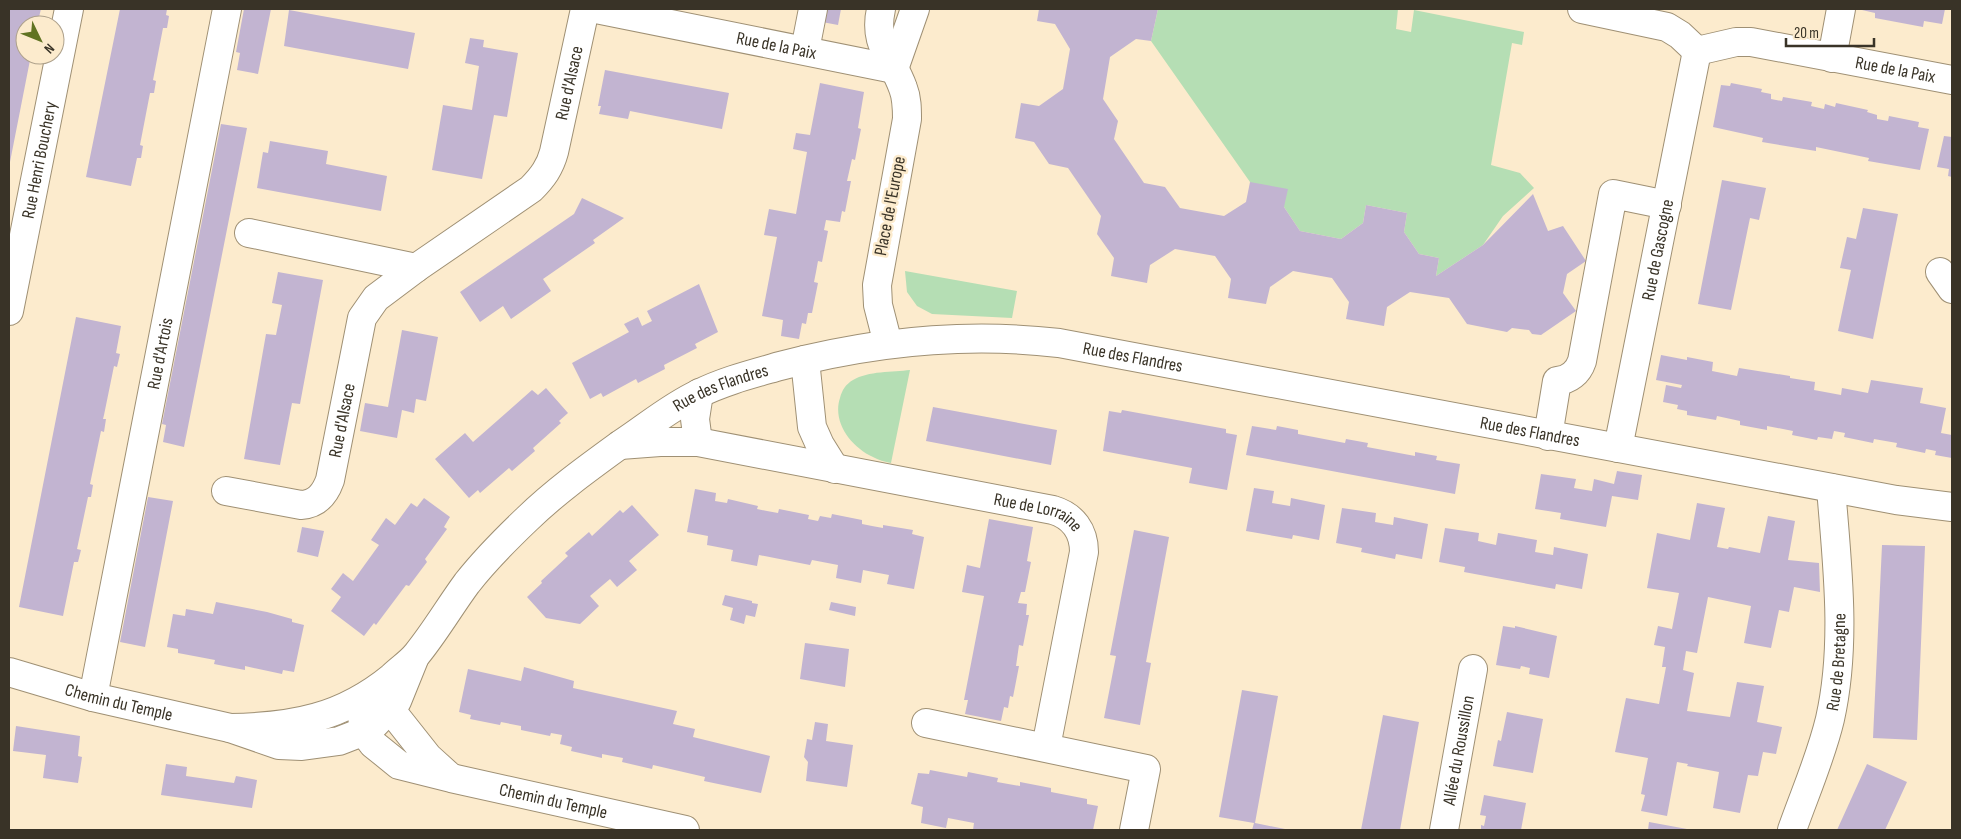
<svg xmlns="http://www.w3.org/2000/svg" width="1961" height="839" font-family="'Sofia Sans Condensed',sans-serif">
<rect width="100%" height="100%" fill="#fcebcd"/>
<path fill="#b5deb4" d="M1158 9H1398L1396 29 1411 32 1414 10 1524 32 1522 45 1512 43 1491 165 1520 173 1534 188 1503 216 1483 245 1436 276 1439 258 1419 254 1404 232 1407 213 1366 205 1363 223 1341 239 1300 231 1284 207 1250 182 1151 41Z
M905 271 1017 291 1012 318 932 314 917 306 907 292Z
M910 370 891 463C885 462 878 460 873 457 851 447 832 422 840 398 842 390 846 384 853 380 868 371 893 372 910 370Z"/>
<path fill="#c2b4d1" d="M9 9H41L37 25H25V55H31L10 162Z
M120 9H167L166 15 169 16 167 28H163L153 80 156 81 154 93H150L140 145 143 146 141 158H137L131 186 86 177Z
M244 9H271L258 74 237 70 240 53 236 52Z
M824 9H841L838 25 822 22Z
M1039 9H1158L1151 41 1136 39 1110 57 1103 99 1118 121 1114 139 1144 183 1165 187 1180 208 1224 216 1246 202 1250 182 1288 189 1284 207 1300 231 1341 239 1363 223 1366 205 1407 213 1404 232 1419 254 1439 258 1436 276 1483 245 1533 194 1548 231 1563 226 1586 261 1567 274 1563 293 1576 311 1541 335 1532 334 1529 330 1512 328 1507 332 1467 324 1449 298 1410 292 1387 307 1384 326 1346 319 1349 302 1332 278 1293 271 1270 287 1266 304 1228 298 1231 279 1215 256 1175 249 1150 265 1147 283 1111 276 1114 258 1097 234 1101 216 1068 168 1049 164 1034 142 1015 138 1021 103 1039 106 1063 89 1070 49 1055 24 1037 21Z
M1862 9H1945L1942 24 1924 21 1923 27 1875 18V13L1862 10Z
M289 10 415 33 408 69 284 46Z
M470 38 484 40 483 47 518 53 507 117 494 115 482 179 432 170 443 105 472 110 479 66 465 63Z
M605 70 729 93 722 129 630 111 628 119 599 114 601 106H598Z
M820 83 864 92 858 128 861 129 858 144 855 160 852 159 847 181H851L845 212 842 211 840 222 826 220 824 230 828 231 822 262 818 261 816 272 814 282 818 283 812 313H808L806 324 802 323 799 339 781 336 783 320 762 316 777 237 764 235 769 209 796 214 807 152 793 149 796 133 810 135Z
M1731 83 1762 89 1761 92 1771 94V99L1782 101 1783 97 1812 102 1811 106 1824 109 1825 104 1835 107 1836 103 1868 110 1867 112 1877 115V119L1888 121 1889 116 1919 122 1918 127 1929 129 1920 170 1868 161 1869 158 1816 147V151L1762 142 1763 138 1713 127 1721 85 1730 86Z
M221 124 247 128 184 447 163 442 166 425 162 424Z
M1944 136 1952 137V177L1948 176 1949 169 1937 167Z
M270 141 328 151 326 164 387 176 381 211 257 188 263 152 268 153Z
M1722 180 1766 188 1759 220 1750 218 1731 310 1698 304Z
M582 198 624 218 593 240 595 243 543 279 551 291 511 319 503 306 480 322 460 292 574 214Z
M1863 208 1898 214 1873 339 1838 331 1851 270 1840 268 1847 237 1856 239Z
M278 272 323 280 300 404 292 403 280 465 244 459 266 334 276 335 282 305 272 303Z
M699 284 718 332 695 344 697 348 664 365 665 369 638 383 636 379 603 397 601 393 590 399 572 363 629 332 624 324 638 317 642 326 652 321 647 311Z
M76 317 121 326 116 353 120 354 117 367 114 366 104 415 103 419H106L104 432 101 431 90 484 93 485 91 497H88L77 549 81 550 78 562H74L63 616 19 607Z
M402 330 438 337 426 401 416 399 414 413 402 410 397 438 360 431 365 403 388 407Z
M1661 355 1687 360V357L1713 362 1712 371 1737 376 1739 368 1790 376V378L1815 382 1814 390 1841 395 1842 388 1868 393 1871 380 1923 388 1920 403 1946 408 1941 433 1952 435V458L1935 455 1936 451 1926 449 1925 453 1896 447 1897 443 1874 439 1873 443 1844 437 1845 433 1834 431 1832 439 1818 437 1817 440 1792 435 1793 431 1767 426V430L1740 425V421L1717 416 1716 420 1687 415V411L1677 409 1678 405 1663 402 1666 385 1681 388 1682 385 1656 380Z
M546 388 568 413 559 421 561 423 533 448 535 451 512 471 509 468 480 493 478 490 469 498 435 459 465 433 473 442 532 390 538 395Z
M933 407 1057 430 1051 465 926 441Z
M1122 410 1226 429V433L1237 435 1227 490 1189 483 1192 468 1103 451 1109 411 1121 413Z
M1252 426 1276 430 1277 426 1298 430V434L1345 443 1346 439 1368 443 1367 447 1415 456V452L1437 456 1436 460 1460 464 1455 494 1246 455Z
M1617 471 1642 475 1638 500 1612 496 1606 527 1560 519 1561 513 1535 509 1541 474 1576 479 1574 488 1592 491 1594 479 1614 484Z
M1254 488 1274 491 1272 503 1290 506 1291 498 1325 505 1319 540 1293 535 1292 539 1246 531Z
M695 489 716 493 715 501 727 503 728 499 758 506 757 509 767 511 778 513 779 509 809 515 808 519 818 521 820 516 831 518 832 514 862 520V524L872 526 883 528V525L913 530 912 534 924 537 914 589 887 584 889 575 863 570 861 583 836 578 838 565 812 560 810 565 759 555 757 566 731 561 733 550 707 545 708 536 687 532Z
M148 497 173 501 145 647 120 642Z
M424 498 450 517 444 527 447 529 425 559 427 562 409 586 406 585 376 625 374 623 364 636 331 611 341 597 331 589 343 573 353 581 379 545 371 540 386 518 395 525 411 503 417 507Z
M1697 503 1725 508 1717 547 1728 549 1729 547 1760 553 1768 516 1795 521 1788 560 1819 563 1820 592 1794 587 1789 612 1779 610 1771 648 1744 643 1751 606 1708 597 1697 653 1686 651 1683 670 1694 673 1687 711 1730 717 1737 682 1764 686 1757 722 1782 727 1776 754 1763 752 1758 776 1748 775 1740 813 1713 808 1719 772 1687 766 1688 764 1677 762 1667 816 1641 811 1645 795 1641 794 1648 758 1615 752 1626 698 1659 704 1666 667H1662L1665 647 1654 645 1658 626 1672 629 1679 593 1647 588 1657 533 1690 540Z
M632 505 659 535 629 561 637 570 617 587 610 579 590 596 599 606 580 624 546 618 527 597 542 583 541 581 568 556 565 553 589 532 592 536 620 510 623 513Z
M1342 508 1376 513 1375 522 1393 525 1394 517 1428 524 1422 559 1396 554 1395 559 1361 552 1362 548 1336 543Z
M989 519 1033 527 1027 561 1031 562 1025 592H1021L1018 603 1027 604 1026 615H1029L1023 646 1019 645 1016 666H1019L1013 697 1010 696 1008 708 1004 707 1001 721 965 714 968 700H964L984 596 962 592 967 565 980 568Z
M302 527 324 531 318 557 297 552Z
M1445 528 1479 533 1478 541 1496 545 1498 533 1537 540 1535 552 1553 555 1554 547 1588 554 1582 589 1556 584 1555 589 1464 572 1465 567 1439 562Z
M1134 530 1169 537 1146 662 1151 663 1140 725 1104 718 1116 656 1110 655Z
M1882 545 1925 546 1917 740 1873 738Z
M725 595 752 601V603L758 604 755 617 746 615 744 624 730 620 733 608 722 605Z
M216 602 267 612 292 619V622L304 625 294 672 283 670 282 674 245 666V670L229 667 214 664 215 660 178 653V649L167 647 173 614 185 616 186 609 213 614Z
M831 602 856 607 855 616 829 610Z
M1503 626 1515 628V626L1557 636 1549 678 1529 674 1530 668 1521 666 1520 669 1496 665Z
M805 643 849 649 845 687 800 679Z
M524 667 574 681 573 688 677 711 673 724 695 729 693 737 770 756 761 793 704 781 705 777 653 765 652 769 622 762 623 758 602 754V758L571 751 572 747 560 744 562 735 551 733 550 736 521 730V726L501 722 500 725 470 719 471 715 459 712 468 669 521 681Z
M1242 690 1278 696 1255 823 1290 830H1252L1254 823 1219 817Z
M1507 712 1543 719 1533 773 1493 766 1498 740 1501 741Z
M1383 715 1419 722 1400 830H1361Z
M815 722 828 724 826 741 853 745 847 787 806 781 808 762 804 757 807 739 812 740Z
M16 726 80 736 78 756 82 757 78 783 43 778 46 755 13 751Z
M166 764 187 767 186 776 234 783 236 776 257 780 252 808 161 795Z
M1867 764 1907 782 1885 830H1837Z
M930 770 967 777 968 772 998 778 997 782 1020 786V782L1051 788V792L1087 799V804L1098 806 1093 830H973L974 823 948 818 946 828 921 823 923 807 911 804 918 773 929 774Z
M1484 795 1526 803 1521 830H1481V825L1484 826 1486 816 1480 815Z
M1649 822 1687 829 1686 830H1648Z"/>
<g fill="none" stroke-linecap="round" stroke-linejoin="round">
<defs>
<g id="minor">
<path id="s1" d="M596 9 894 69"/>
<path d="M881 9C873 45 892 57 903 88 907 98 907 109 907 119L877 285 878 305 888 344"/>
<path d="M1582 9 1667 27 1680 35 1697 51"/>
<path d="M805 50 813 9"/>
<path id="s2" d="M1697 51 1736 42H1751L1952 80"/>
<path d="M1832 58 1841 9"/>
<path d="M894 69 915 9"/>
<path d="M249 233 416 268"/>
<path d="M1940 272 1952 289"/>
<path d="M805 360 812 427 820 445 835 469"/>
<path d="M1548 436 1557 381C1569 380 1578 373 1582 361L1613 194 1667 205"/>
<path d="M698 442 695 419 699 393"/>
<path id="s3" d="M620 445 660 442H698L1053 510C1073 516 1084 531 1084 552L1046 747"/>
<path id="s4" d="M1618 448 1697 51"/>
<path id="s5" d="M226 491 301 505C317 504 325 494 330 480L362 318 376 298 416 268 531 189C543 177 550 167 554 152L585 9"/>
<path id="s6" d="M9 672 93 697 230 728 279 745 302 746 339 741 370 729 397 701 414 659"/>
<path id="s7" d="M93 697 227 9"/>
<path d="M377 699 390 709 428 757 449 776"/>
<path id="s8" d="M362 715 364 732 373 744 399 765 451 778 685 830"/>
<path d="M926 723 1146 769 1134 830"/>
<path id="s9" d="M230 728C293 727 342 718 392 677 400 669 410 663 417 654 435 632 450 606 467 583 485 560 506 539 527 519 556 491 588 468 621 444 647 427 670 407 698 394 724 381 752 374 780 366 871 342 965 332 1059 343L1896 500 1952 507"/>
<path id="s10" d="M1444 830 1473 669"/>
<path id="s11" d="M1792 830C1805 793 1821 757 1830 719 1847 643 1837 564 1831 488"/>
</g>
<g id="major">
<path id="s12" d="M9 311 69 9"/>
</g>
</defs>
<use href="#minor" stroke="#9f9074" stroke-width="30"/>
<use href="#major" stroke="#9f9074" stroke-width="30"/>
<use href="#minor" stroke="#fff" stroke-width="28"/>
<use href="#major" stroke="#fff" stroke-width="28"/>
</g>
<g text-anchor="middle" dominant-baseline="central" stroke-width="5" stroke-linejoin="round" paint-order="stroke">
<g font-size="18" fill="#393327" stroke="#fcebcd">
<text stroke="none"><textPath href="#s1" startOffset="184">Rue de la Paix</textPath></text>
<text stroke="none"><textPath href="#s2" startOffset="202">Rue de la Paix</textPath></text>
<text stroke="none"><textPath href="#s5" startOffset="611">Rue d'Alsace</textPath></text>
<text stroke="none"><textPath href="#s12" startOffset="154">Rue Henri Bouchery</textPath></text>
<text transform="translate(890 206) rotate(-79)">Place de l'Europe</text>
<text stroke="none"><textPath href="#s4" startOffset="202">Rue de Gascogne</textPath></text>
<text stroke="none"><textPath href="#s7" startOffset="350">Rue d'Artois</textPath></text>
<text stroke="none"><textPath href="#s9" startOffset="1038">Rue des Flandres</textPath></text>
<text stroke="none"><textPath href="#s9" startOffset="618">Rue des Flandres</textPath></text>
<text stroke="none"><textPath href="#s5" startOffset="178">Rue d'Alsace</textPath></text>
<text stroke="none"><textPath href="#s9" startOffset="1442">Rue des Flandres</textPath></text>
<text stroke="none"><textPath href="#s3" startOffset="426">Rue de Lorraine</textPath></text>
<text stroke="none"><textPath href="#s11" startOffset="175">Rue de Bretagne</textPath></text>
<text stroke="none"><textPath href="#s6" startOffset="114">Chemin du Temple</textPath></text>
<text stroke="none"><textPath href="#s10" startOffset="81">Allée du Roussillon</textPath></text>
<text stroke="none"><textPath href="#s8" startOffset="224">Chemin du Temple</textPath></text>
</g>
</g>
<rect width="1961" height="839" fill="none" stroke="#393327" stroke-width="20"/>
<g transform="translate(40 40) rotate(133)"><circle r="24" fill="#fcebcd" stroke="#aea18b"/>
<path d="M0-4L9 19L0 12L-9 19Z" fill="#607322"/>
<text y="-8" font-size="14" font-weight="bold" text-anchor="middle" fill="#393327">N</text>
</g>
<path d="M1786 38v8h88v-8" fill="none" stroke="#393327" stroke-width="2.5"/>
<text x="1794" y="38" font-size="15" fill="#393327" stroke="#fcebcd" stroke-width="4" paint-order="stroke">20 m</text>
</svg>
